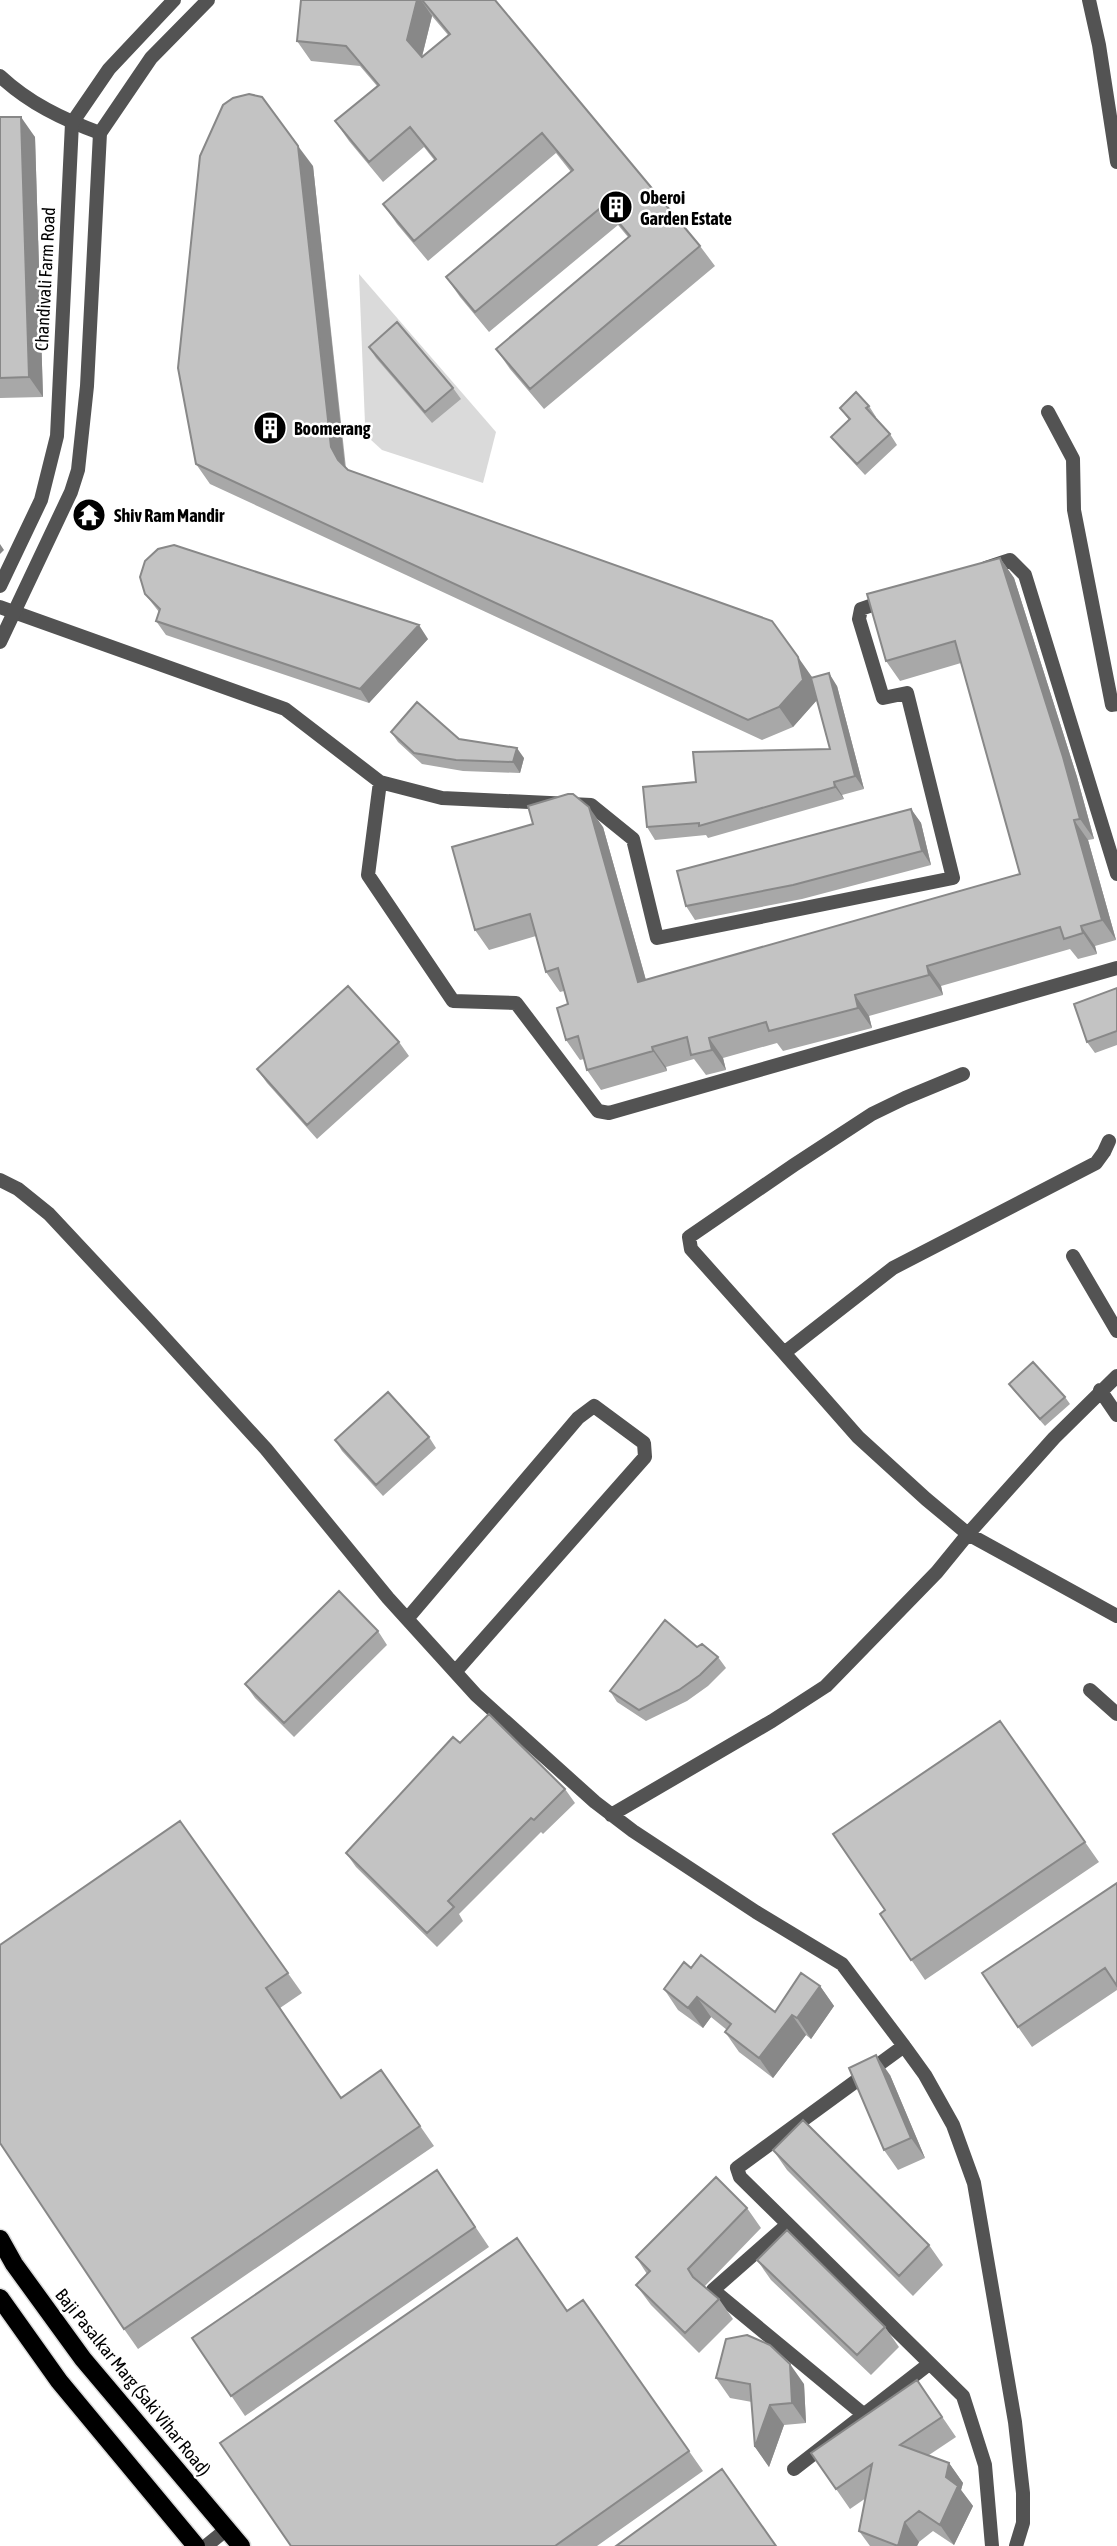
<svg xmlns="http://www.w3.org/2000/svg" width="1117" height="2546" font-family="'Asap Condensed',sans-serif">
<rect width="100%" height="100%" fill="#fff"/>
<path fill="#dadada" d="M359 274 496 432 483 483 382 450 370 439 365 424Z"/>
<g fill="none" stroke-linecap="round" stroke-linejoin="round">
<defs>
<path id="primary" d="M0 2239 14 2264 83 2359 241 2546
M0 2298 59 2381 196 2546"/>
</defs>
<use href="#primary" stroke="#dbdbdb" stroke-width="21"/>
<path stroke="#535353" stroke-width="14" d="M1089 0 1099 45 1117 162
M0 76C29 103 62 119 100 133
M1048 412 1073 459 1074 510 1112 705 1117 704
M986 568 1010 560 1025 575 1117 874
M0 607 285 709 380 782 442 798 591 805 633 839 657 938 953 878 907 693 883 698 859 619 861 609 887 600
M380 782 368 875 453 1001 516 1003 598 1111 609 1113 1117 968
M1109 1141 1104 1152 1096 1163 893 1268 784 1353 858 1437 926 1499 968 1534 1117 1616
M0 1180 18 1189 49 1214 149 1321 266 1449 388 1598 476 1695 595 1802 633 1831 756 1912 842 1964 904 2046 925 2075 953 2125 974 2183 1015 2422 1023 2493V2523L1016 2546
M1073 1256 1117 1331
M784 1353 691 1249 689 1237 794 1165 872 1114 905 1098 963 1074
M1100 1390 1117 1415
M407 1619 578 1418 594 1406 644 1443 645 1457 455 1672
M1090 1690 1117 1714
M611 1815 772 1721 826 1686 937 1572 968 1534 1054 1438 1117 1376
M904 2046 737 2168 740 2177 963 2396 985 2465 992 2546
M788 2224 713 2290 863 2414
M794 2469 929 2364"/>
<path stroke="#535353" stroke-width="14" d="M0 586 41 500 57 436 72 123 109 69 174 0
M0 642 71 492 78 470 87 386 100 133 151 58 208 0
M206 2546 227 2529"/>
<use href="#primary" stroke="#000" stroke-width="18"/>
</g>
<path fill="#a8a8a8" fill-rule="evenodd" d="M301 0H495L700 246 715 266 544 409 510 369 496 349 628 237 618 225 489 332 460 297 446 277 571 172 556 153 428 261 397 224 383 204 435 161 424 147 383 182 349 141 335 121 377 86 360 66 311 61 297 41ZM432 16 448 35 422 57Z
M0 117 35 137 43 397 0 398Z
M313 166 346 468 348 470 812 677 837 686 864 789 842 795 844 799 708 838 706 835 655 840 647 827 696 782 830 749 817 700 793 727 762 740 210 484 196 464Z
M369 347 453 388 461 399 432 423 376 358Z
M869 406 876 417 875 418 890 434 897 445 865 475 839 447 831 437 849 420 840 408Z
M1000 558 1014 578 1077 777 1094 839 1088 840 1116 940 1095 946 1097 954 1078 959 1070 949 941 986 943 995 869 1016 872 1028 783 1051 777 1043 723 1058 726 1070 706 1075 694 1059 666 1067 667 1071 601 1090 587 1070 584 1059 580 1060 566 1040 568 1004 564 991 560 992 546 972 536 936 489 950 475 930 603 827 646 980 1020 874 961 663 900 681 886 661Z
M145 594 428 639 369 703 166 635 156 621 159 612Z
M391 732 459 739 524 758 520 773 463 771 422 764 398 742Z
M911 809 921 823 931 865 802 899 695 920 686 906Z
M1117 988V1045L1095 1053 1087 1042Z
M399 1042 409 1056 317 1139 267 1083 257 1069Z
M1009 1384 1065 1397 1070 1404 1045 1426 1014 1391Z
M429 1437 436 1448 383 1496 342 1451 335 1440Z
M378 1631 387 1645 294 1737 255 1698 245 1684Z
M697 1647 718 1657 726 1668 708 1686 687 1701 646 1721 617 1702 610 1691Z
M1000 1721 1099 1862 925 1980 880 1914 885 1910Z
M460 1743 565 1789 575 1803 543 1834 541 1832 459 1914 463 1921 437 1947 356 1867 346 1853Z
M180 1821 302 1993 280 2008 341 2098 381 2070 434 2146 138 2349 124 2329Z
M1117 1883V1990L1032 2047 1018 2027Z
M691 1968 775 2012 820 1986 834 2006 811 2039 806 2035 773 2078 739 2052 725 2032 727 2030 711 2017 703 2028 678 2010 664 1989Z
M890 2075 925 2158 898 2170 884 2150Z
M773 2150 929 2245 943 2265 913 2296 787 2170Z
M437 2170 489 2247 245 2416 192 2338Z
M747 2208 761 2228 704 2287 719 2299 733 2319 699 2353 651 2305 636 2285 647 2274 636 2257Z
M757 2260 885 2327 899 2347 871 2375 771 2280Z
M583 2300 703 2471 597 2546H291L567 2311Z
M716 2378 804 2384 806 2423 784 2425 769 2467 755 2447 752 2402 730 2398Z
M917 2380 956 2437 929 2455 949 2463 963 2483 961 2490 973 2506 954 2545 933 2531 919 2542 917 2546H870L859 2531 866 2498 850 2509 811 2453Z"/>
<path fill="#888" d="M417 0H421L432 16 421 60 407 40Z
M21 117 35 137 43 397 29 377Z
M298 146 313 166 345 467 338 460 331 447Z
M0 544 4 550 0 554Z
M1000 558 1014 578 1077 777 1094 839 1080 819Z
M419 625 428 639 369 703 360 689Z
M798 657 812 677 817 700 793 727 779 707Z
M829 673 837 686 864 789 855 776Z
M517 748 524 758 520 773 513 762Z
M834 782 842 795 844 799 835 787Z
M589 807 603 827 652 1002 638 982Z
M911 809 921 823 931 865 922 851Z
M1074 820 1088 840 1116 940 1102 920Z
M1081 926 1095 946 1097 954 1083 933Z
M927 966 941 986 943 995 929 975Z
M855 995 869 1016 872 1028 858 1008Z
M709 1038 723 1058 726 1070 712 1050Z
M652 1047 666 1067 667 1071 653 1051Z
M820 1986 834 2006 811 2039 797 2018Z
M697 1997 711 2017 703 2028 688 2008Z
M792 2015 806 2035 773 2078 759 2058Z
M876 2055 890 2075 925 2158 911 2138Z
M790 2364 804 2384 806 2423 792 2403Z
M770 2405 784 2425 769 2467 755 2447Z
M949 2463 963 2483 961 2490 973 2506 954 2545 940 2525 946 2477Z
M905 2522 919 2542 917 2546H898Z"/>
<path fill="#c3c3c3" stroke="#888" stroke-width="2" d="M301 0H417L407 40 422 57 450 34 422 0H495L700 246 530 389 496 349 630 236 604 205 475 312 446 277 573 170 542 133 414 241 383 204 436 159 410 127 369 162 335 121 379 85 346 46 297 41Z
M249 94 262 97 298 146 331 447 338 460 348 470 772 621 798 657 803 680 779 707 748 720 196 464 178 368 200 156 223 105 233 98Z
M0 117H21L29 377 0 378Z
M397 322 453 388 425 412 369 347Z
M856 392 869 406 866 408 890 434 857 464 831 437 850 419 840 408Z
M174 545 419 625 360 689 156 621 160 609 145 594 140 577 145 561 158 549Z
M1000 558 1063 757 1080 819 1074 820 1102 920 1081 926 1083 933 1064 939 1060 927 927 966 929 975 855 995 858 1008 769 1031 766 1022 709 1038 712 1050 691 1055 687 1037 652 1047 653 1051 587 1070 578 1036 566 1040 557 1008 568 1004 558 968 546 972 530 914 475 930 452 847 533 824 528 806 568 794H573L589 807 638 982 1020 874 955 641 886 661 867 594Z
M829 673 855 776 834 782 835 787 699 826V823L647 827 643 787 696 782 693 752 830 749 811 678Z
M417 702 459 739 517 748 513 762 456 760 414 753 391 732Z
M911 809 922 851 793 885 686 906 677 871Z
M348 986 399 1042 307 1125 257 1069Z
M1117 988V1031L1087 1042 1074 1004Z
M1033 1362 1065 1397 1040 1419 1009 1384Z
M388 1392 429 1437 376 1485 335 1440Z
M339 1591 378 1631 284 1723 245 1684Z
M665 1620 697 1647 702 1644 718 1657 700 1675 679 1690 639 1710 610 1691Z
M489 1714 565 1789 534 1820 531 1818 448 1901 454 1907 427 1933 346 1853 453 1737 460 1743Z
M1000 1721 1085 1842 911 1960 880 1914 885 1910 833 1834Z
M180 1821 288 1973 266 1988 341 2098 381 2070 420 2126 124 2329 0 2143V1945Z
M1117 1883V1986L1105 1968 1018 2027 982 1973Z
M701 1955 775 2012 801 1973 820 1986 797 2018 792 2015 759 2058 725 2032 731 2024 697 1997 688 2008 664 1989 684 1962 691 1968Z
M876 2055 911 2138 884 2150 849 2068Z
M803 2120 929 2245 899 2276 773 2150Z
M437 2170 475 2227 231 2396 192 2338Z
M716 2177 747 2208 688 2269 693 2277 719 2299 685 2333 636 2285 650 2271 636 2257Z
M787 2230 885 2327 857 2355 757 2260Z
M517 2238 567 2311 583 2300 689 2451 555 2546H291L220 2443Z
M747 2335 770 2345 790 2364 792 2403 770 2405 755 2447 750 2384 716 2378 726 2339Z
M917 2380 942 2417 900 2445 949 2463 946 2477 958 2486 940 2525 919 2511 905 2522 898 2546 859 2531 872 2464 836 2489 811 2453Z
M722 2469 776 2546H616Z"/>
<defs>
<symbol id="building-disc" viewBox="-11 -11 22 22"><circle r="9.5" fill="#000" stroke="#fff"/><path d="M-4-6H4V6H1V3H-1V6H-4ZM-2.5-4.3h1.7v1.8h-1.7ZM.8-4.3h1.7v1.8H.8ZM-2.5-1h1.7V.8h-1.7ZM.8-1h1.7V.8H.8Z" fill="#fff"/></symbol>
<symbol id="temple-disc" viewBox="-11 -11 22 22"><circle r="9.5" fill="#000" stroke="#fff"/><path d="M0-6L5-2H3V0L6.5 2.5H4V6H1.5V3h-3V6H-4V2.5H-6.5L-3 0V-2H-5Z" fill="#fff"/></symbol>
</defs>
<g fill-rule="evenodd">
<use href="#building-disc" x="597" y="188" width="38" height="38"/>
<use href="#building-disc" x="251" y="409" width="38" height="38"/>
<use href="#temple-disc" x="70" y="496" width="38" height="38"/>
</g>
<g text-anchor="middle" dominant-baseline="central" stroke-width="5" stroke-linejoin="round" paint-order="stroke">
<g font-size="18" font-weight="bold" fill="#000" stroke="#fff" text-anchor="start">
<text x="640" y="197">Oberoi<tspan x="640" dy="21">Garden Estate</tspan></text>
<text x="294" y="428">Boomerang</text>
<text x="114" y="515">Shiv Ram Mandir</text>
</g>
<g font-size="18" fill="#000" stroke="#fff">
<text transform="translate(45 279) rotate(-87)">Chandivali Farm Road</text>
<text transform="translate(133 2382) rotate(51)">Baji Pasalkar Marg (Saki Vihar Road)</text>
</g>
</g>
</svg>
